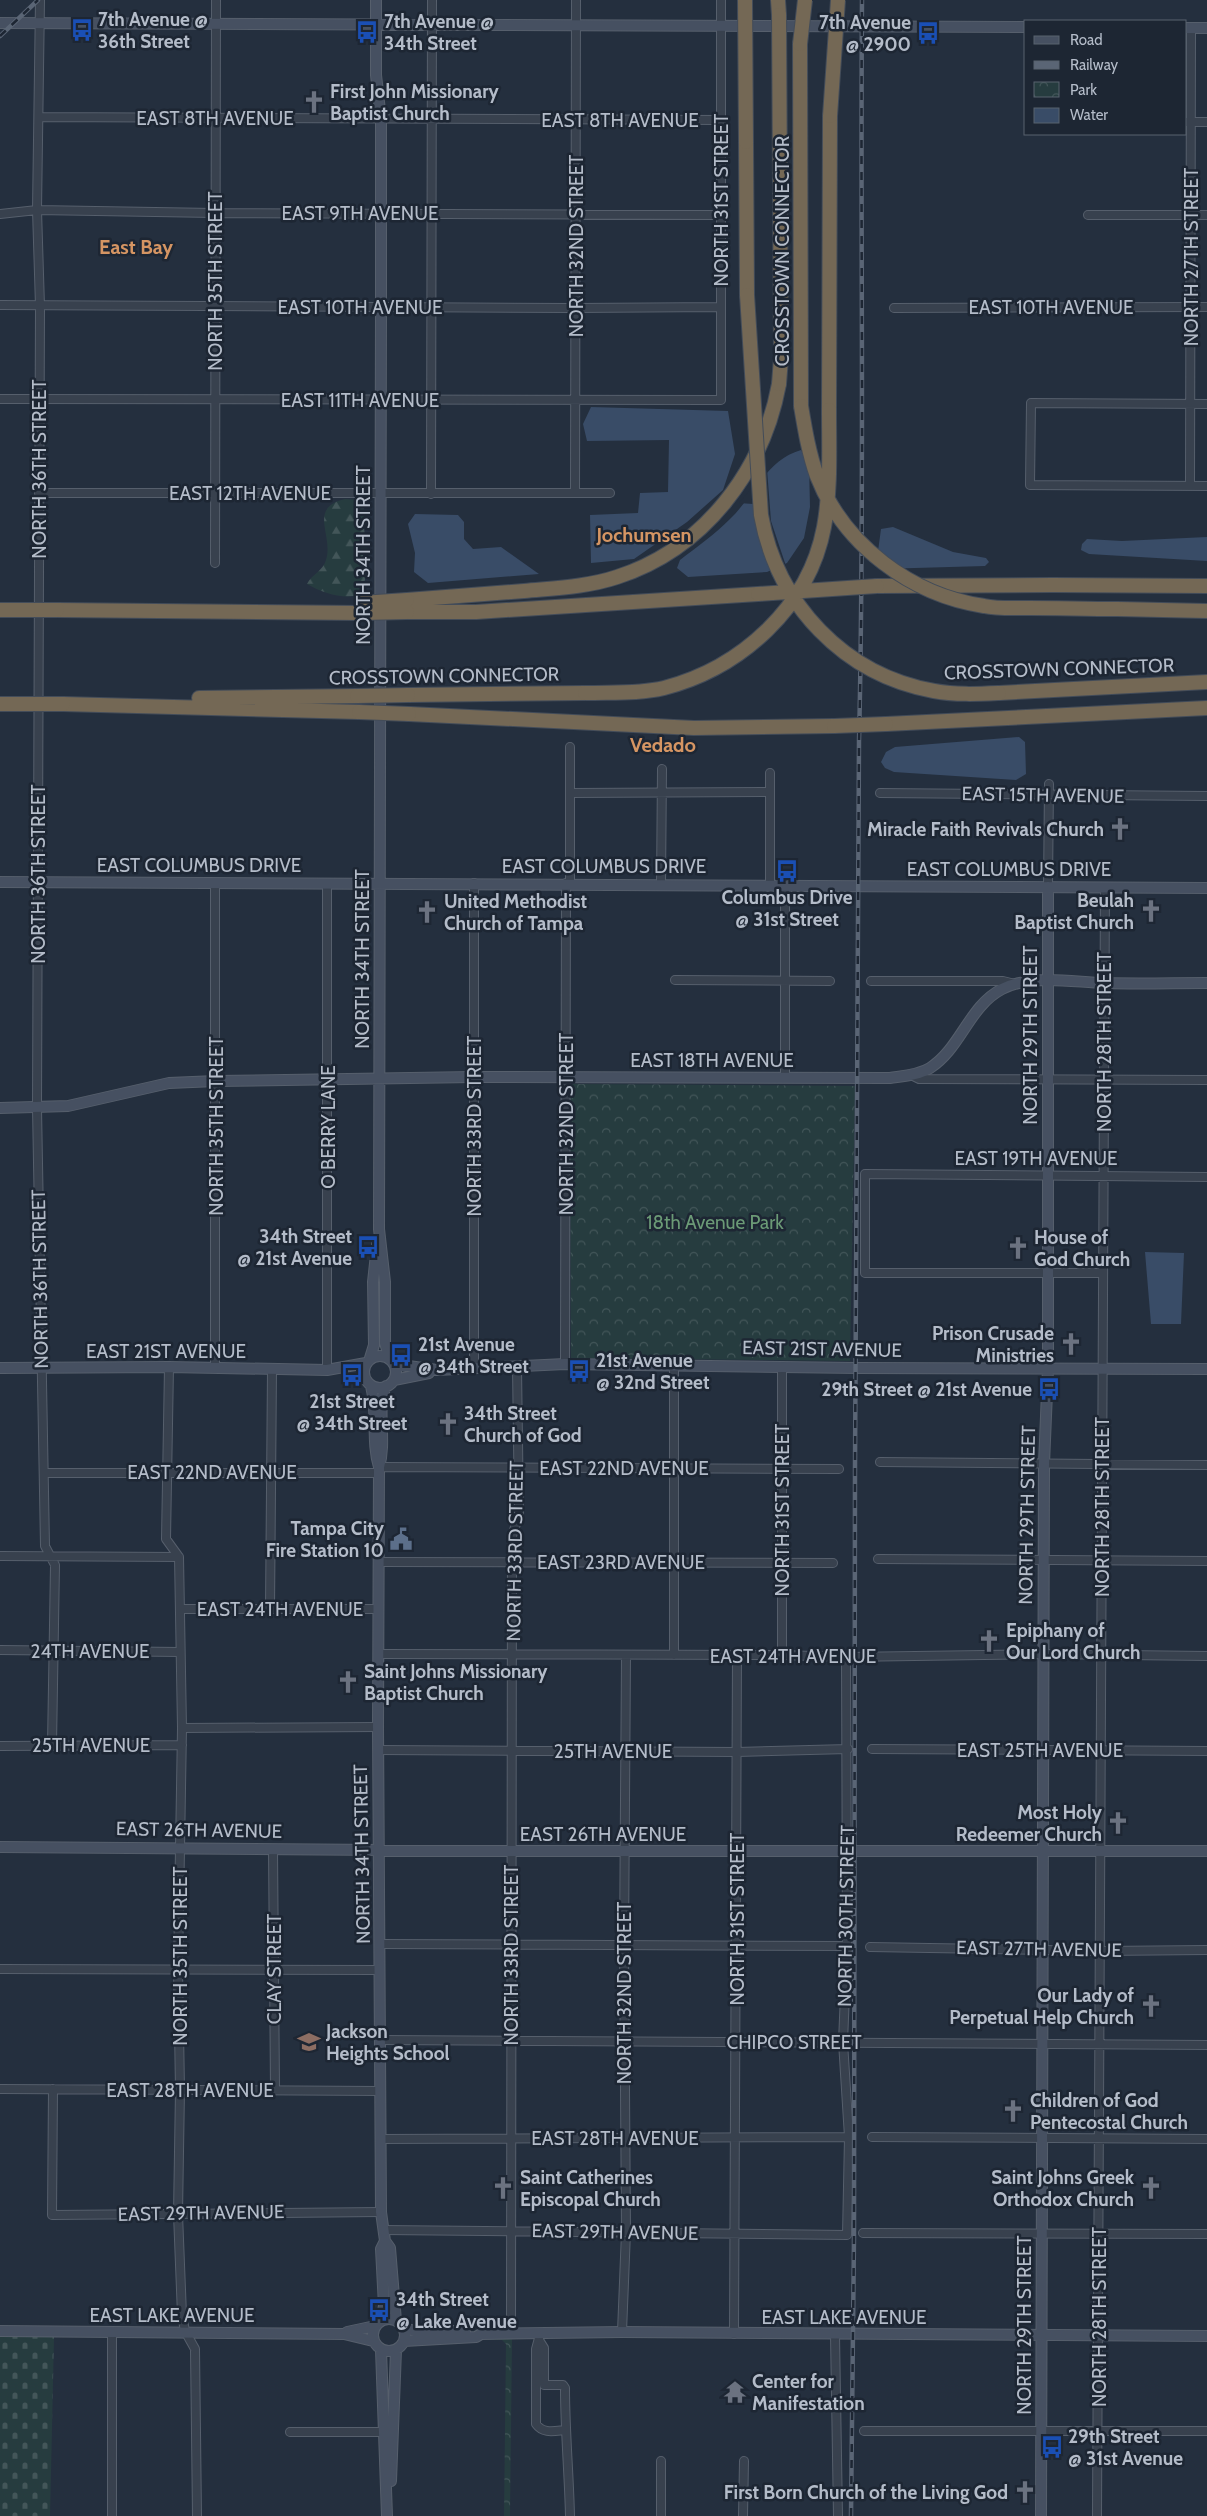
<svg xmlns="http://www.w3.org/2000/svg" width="1207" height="2516" font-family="Cabin,sans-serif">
<defs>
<pattern id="forest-firs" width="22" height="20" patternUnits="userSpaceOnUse" patternTransform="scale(1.25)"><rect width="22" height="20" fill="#263c3f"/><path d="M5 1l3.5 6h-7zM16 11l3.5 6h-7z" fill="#435659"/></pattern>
<pattern id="cemetery-stones" width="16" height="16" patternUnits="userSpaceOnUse" patternTransform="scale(1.25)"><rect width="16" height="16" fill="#263c3f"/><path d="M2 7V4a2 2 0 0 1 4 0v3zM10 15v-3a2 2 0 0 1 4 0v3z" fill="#435659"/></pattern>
<pattern id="park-crowns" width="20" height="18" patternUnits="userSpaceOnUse" patternTransform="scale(1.25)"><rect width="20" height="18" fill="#263c3f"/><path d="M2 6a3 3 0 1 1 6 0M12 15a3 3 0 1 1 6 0" fill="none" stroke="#435659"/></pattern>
</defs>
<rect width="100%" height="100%" fill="#242f3e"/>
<path fill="url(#forest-firs)" d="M345 499 359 500 364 507V529L369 558 362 595C341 599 325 594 307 584 312 574 323 571 326 560 334 535 307 508 345 499Z"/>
<path fill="url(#cemetery-stones)" d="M0 2336 54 2337 50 2516H0Z"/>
<path fill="url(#park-crowns)" d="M570 1084 855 1086 850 1361 571 1358Z
M483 2339H512L510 2516H504L506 2344 502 2340Z"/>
<path fill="#394c67" d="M591 407 728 411 735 454 723 490 687 522 634 559 591 563 590 515 638 513 640 493 668 492 669 440 587 441 583 424Z
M801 450 809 464 810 507 804 538 787 563 767 572 688 577 677 568 680 560C697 547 715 534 730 519 755 495 766 460 801 450Z
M415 514 458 515 464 522V539L473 549 501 547 539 574 428 583 414 572 415 553 408 524Z
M893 527 953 552 986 558 989 562 985 566 880 569 876 566 881 529Z
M1207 537V561L1089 554 1081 550 1082 544 1087 539 1122 541Z
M1019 737 1025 742 1026 774 1016 780 894 772 885 768 881 762 886 752 895 747Z
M1145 1252 1184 1253 1181 1324H1151Z"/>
<path fill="#242f3e" d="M767 469 771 521 786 566 771 573 761 545 753 504 739 503Z"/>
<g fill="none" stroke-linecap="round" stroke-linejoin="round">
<defs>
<path id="street" d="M40 0 37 210 40 306 37 1108 45 1546 55 1565 52 1745
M39 117 721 120
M1186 122H1207
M0 214 37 210 214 213 721 215
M1088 215H1207
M0 305 575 308 721 307
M894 308 1207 307
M0 399 721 400V0
M1207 404 1031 403 1030 485 1207 486
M1190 486 1191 28
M39 493H610
M575 493 576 0
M431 494 432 0
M215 563 216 0
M570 747V883
M770 773V884
M570 793 770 792
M880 793 1207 796
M327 883V1370
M474 883V1368
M661 884 662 769
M785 884V1078
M1048 887 1049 784
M675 980 830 981
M871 981H1003L1015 984
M911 1075 919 1079 1207 1080
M1103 1273H865V1174L1207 1177
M565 1364 566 883
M674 1365V1655
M782 1366V1655
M169 1367 166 1539 179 1557 182 1728 178 1969 180 2090 178 2214 182 2315 185 2331 195 2349 197 2516
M215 1368V883
M880 1462 1207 1465
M379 1467 839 1469
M44 1473H379
M0 1556 179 1557
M878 1559 1207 1561
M379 1562 833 1563
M180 1609H379
M270 1609 272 1369
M0 1650 180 1652
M379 1654 782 1655 846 1657 1043 1654 1207 1656
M182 1728 378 1727
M0 1746 182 1745
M872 1749 1207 1751
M378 1750 737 1752 848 1749
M273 1849 275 2089
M380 1944 847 1946
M870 1947 1101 1951 1207 1950
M0 1969 380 1970
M380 2040 1207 2045
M0 2089 380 2091
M53 2089 52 2215 381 2212
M872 2137 1207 2139
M380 2139 849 2137
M383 2230 847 2235 849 2137 843 2042 847 1946 846 1657
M863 2233 1207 2234
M112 2332V2516
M622 2332 626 2232 624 1946 626 1655
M511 2334 512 1536 519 1515 517 1367
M734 2334 737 1655
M835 2335 838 2516
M539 2338 536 2349V2424C543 2434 554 2431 565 2430
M539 2340 544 2348V2385H563L565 2388C565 2431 569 2473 570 2516
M864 2431H1207
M290 2432H387
M661 2516V2461
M743 2516 744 2461
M1097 2516 1105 888"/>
<path id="secondary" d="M376 0V75L381 120V307L379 1229 385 1282V1343L390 1359
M0 23 1026 27
M1186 28H1207
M0 882 1207 888
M0 1108 68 1106 169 1083 216 1081 473 1077 890 1078C903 1076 919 1075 930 1068 961 1048 969 1006 1002 989 1031 974 1072 982 1104 983 1138 984 1173 983 1207 983
M364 1372a16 16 0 1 1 32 0a16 16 0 1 1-32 0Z
M370 1358 374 1345 373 1282 377 1245
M394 1364 437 1370 565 1364 857 1368 1207 1369
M0 1368 169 1367 327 1370 366 1363
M394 1380 429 1373
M371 1386C378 1413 371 1441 379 1467
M386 1386C376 1410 387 1440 379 1467L378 1727 381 2212 385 2241 390 2248 396 2321
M0 1847 511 1851H1207
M373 2335a16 16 0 1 1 32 0a16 16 0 1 1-32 0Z
M381 2320 384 2306 381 2249 385 2241
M403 2328 416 2331H465
M0 2331 344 2334 373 2341
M347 2332 375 2326
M404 2341 476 2337 481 2334 622 2332 1207 2336
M381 2350 387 2516
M391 2481 396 2350
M1041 2516 1044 1464 1048 1368V887"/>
<path id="highway" d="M778 0 779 15
M800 44 801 406
M746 142 747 295
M829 410 830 116
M877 586 1053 585 1207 586
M407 600C446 597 485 594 524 591 555 588 587 587 617 577 704 549 763 471 779 384
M1117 609 1207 611
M57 610 361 613
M407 612H476L758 594
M999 693 1207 682
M408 695 585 693
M199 698 357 696
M63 704 359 712
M409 714 694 728 834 726
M886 724 1207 708"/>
</defs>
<use href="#street" stroke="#565f6c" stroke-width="10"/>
<use href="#secondary" stroke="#565f6c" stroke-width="12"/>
<use href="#highway" stroke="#434c59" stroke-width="16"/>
<use href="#street" stroke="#38414e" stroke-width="8"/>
<use href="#secondary" stroke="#465061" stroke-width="10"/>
<use href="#highway" stroke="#746855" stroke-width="14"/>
<defs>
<path id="rail" d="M0 36 38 0
M851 2516 854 2237 855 1468 859 741C865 494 860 247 862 0"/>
</defs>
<use href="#rail" stroke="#5a6575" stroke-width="4.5"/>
<use href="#rail" stroke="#1d2633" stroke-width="2.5" stroke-dasharray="8" stroke-linecap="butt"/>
<defs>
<path id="highway-bridge" d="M745 0 746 142
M800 44 805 0
M830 116 838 0
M747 295 761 515C777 604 844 675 934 691 956 695 977 694 999 693
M779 384 781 358 779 15
M801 406C805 430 809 454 817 476 844 545 911 595 984 606 998 609 1014 608 1029 608 1058 608 1087 609 1117 609
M758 594 877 586
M361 603 407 600
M0 610H57
M361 613 407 612
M585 693C611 692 639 694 664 688 741 668 809 607 824 527 831 489 829 449 829 410
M357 696 408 695
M0 704H63
M359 712 409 714
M834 726 886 724"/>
</defs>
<use href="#highway-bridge" stroke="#434c59" stroke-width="16" stroke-linecap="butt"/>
<use href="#highway-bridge" stroke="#746855" stroke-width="14"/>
</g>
<defs>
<symbol id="bus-bare" viewBox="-9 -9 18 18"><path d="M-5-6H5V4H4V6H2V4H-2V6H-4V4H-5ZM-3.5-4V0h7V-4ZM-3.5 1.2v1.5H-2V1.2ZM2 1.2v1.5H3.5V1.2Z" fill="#1a4fb4" stroke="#1d2633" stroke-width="2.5" paint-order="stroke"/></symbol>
<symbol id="church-bare" viewBox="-9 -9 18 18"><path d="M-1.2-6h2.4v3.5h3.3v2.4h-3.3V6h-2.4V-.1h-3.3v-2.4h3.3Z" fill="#6b7280" stroke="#1d2633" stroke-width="2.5" paint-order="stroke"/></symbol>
<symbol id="civic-bare" viewBox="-9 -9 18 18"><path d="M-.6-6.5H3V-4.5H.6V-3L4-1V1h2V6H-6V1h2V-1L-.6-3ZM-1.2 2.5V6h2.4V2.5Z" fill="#5c6f8a" stroke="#1d2633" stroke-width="2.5" paint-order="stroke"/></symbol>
<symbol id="school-bare" viewBox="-9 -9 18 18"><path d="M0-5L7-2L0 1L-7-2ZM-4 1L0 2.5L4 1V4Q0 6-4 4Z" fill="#8d6e63" stroke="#1d2633" stroke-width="2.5" paint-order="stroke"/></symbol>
<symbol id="temple-bare" viewBox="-9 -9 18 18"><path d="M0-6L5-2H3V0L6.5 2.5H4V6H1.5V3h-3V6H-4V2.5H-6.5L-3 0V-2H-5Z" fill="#6b7280" stroke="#1d2633" stroke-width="2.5" paint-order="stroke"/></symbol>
</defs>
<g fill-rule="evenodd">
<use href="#bus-bare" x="66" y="14" width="32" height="32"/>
<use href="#bus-bare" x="351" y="16" width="32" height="32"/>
<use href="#bus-bare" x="912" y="17" width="32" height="32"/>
<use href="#church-bare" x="298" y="86" width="32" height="32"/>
<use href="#church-bare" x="1104" y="813" width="32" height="32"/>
<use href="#bus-bare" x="771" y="855" width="32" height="32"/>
<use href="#church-bare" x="1135" y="895" width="32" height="32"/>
<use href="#church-bare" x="411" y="896" width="32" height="32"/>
<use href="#bus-bare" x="352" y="1231" width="32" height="32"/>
<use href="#church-bare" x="1002" y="1232" width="32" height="32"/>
<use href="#church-bare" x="1055" y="1328" width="32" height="32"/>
<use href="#bus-bare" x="385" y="1339" width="32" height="32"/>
<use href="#bus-bare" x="563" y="1355" width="32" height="32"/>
<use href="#bus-bare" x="336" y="1359" width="32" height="32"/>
<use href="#bus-bare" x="1033" y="1373" width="32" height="32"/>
<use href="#church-bare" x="432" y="1408" width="32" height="32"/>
<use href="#civic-bare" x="385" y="1523" width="32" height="32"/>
<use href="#church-bare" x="973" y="1625" width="32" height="32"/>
<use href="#church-bare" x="332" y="1666" width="32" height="32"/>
<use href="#church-bare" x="1102" y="1807" width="32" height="32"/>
<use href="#church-bare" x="1135" y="1990" width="32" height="32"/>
<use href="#school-bare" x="293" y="2026" width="32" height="32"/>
<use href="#church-bare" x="997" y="2095" width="32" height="32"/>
<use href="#church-bare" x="487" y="2172" width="32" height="32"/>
<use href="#church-bare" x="1135" y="2172" width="32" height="32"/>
<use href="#bus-bare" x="363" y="2294" width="32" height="32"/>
<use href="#temple-bare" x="719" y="2376" width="32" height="32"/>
<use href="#bus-bare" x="1036" y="2431" width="32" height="32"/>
<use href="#church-bare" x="1009" y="2476" width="32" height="32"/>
</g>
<g text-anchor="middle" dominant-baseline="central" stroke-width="5" stroke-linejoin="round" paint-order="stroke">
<g font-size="19" font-weight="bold" fill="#b4bcc9" stroke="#1d2633" text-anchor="start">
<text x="98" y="19">7th Avenue @<tspan x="98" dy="22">36th Street</tspan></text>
<text x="384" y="21">7th Avenue @<tspan x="384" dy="22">34th Street</tspan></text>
<text x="911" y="22" text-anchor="end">7th Avenue<tspan x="911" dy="22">@ 2900</tspan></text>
<text x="330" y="91">First John Missionary<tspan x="330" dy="22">Baptist Church</tspan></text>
<text x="1104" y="829" text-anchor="end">Miracle Faith Revivals Church</text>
<text x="787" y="897" text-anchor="middle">Columbus Drive<tspan x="787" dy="22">@ 31st Street</tspan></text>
<text x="1134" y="900" text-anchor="end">Beulah<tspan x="1134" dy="22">Baptist Church</tspan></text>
<text x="444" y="901">United Methodist<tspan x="444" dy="22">Church of Tampa</tspan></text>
<text x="352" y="1236" text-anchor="end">34th Street<tspan x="352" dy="22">@ 21st Avenue</tspan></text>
<text x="1034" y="1237">House of<tspan x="1034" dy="22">God Church</tspan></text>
<text x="1054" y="1333" text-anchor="end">Prison Crusade<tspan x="1054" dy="22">Ministries</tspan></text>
<text x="418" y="1344">21st Avenue<tspan x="418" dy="22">@ 34th Street</tspan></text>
<text x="596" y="1360">21st Avenue<tspan x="596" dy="22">@ 32nd Street</tspan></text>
<text x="1032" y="1389" text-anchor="end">29th Street @ 21st Avenue</text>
<text x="352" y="1401" text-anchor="middle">21st Street<tspan x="352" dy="22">@ 34th Street</tspan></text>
<text x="464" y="1413">34th Street<tspan x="464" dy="22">Church of God</tspan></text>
<text x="384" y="1528" text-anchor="end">Tampa City<tspan x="384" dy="22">Fire Station 10</tspan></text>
<text x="1006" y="1630">Epiphany of<tspan x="1006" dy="22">Our Lord Church</tspan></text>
<text x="364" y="1671">Saint Johns Missionary<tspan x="364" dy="22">Baptist Church</tspan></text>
<text x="1102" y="1812" text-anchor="end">Most Holy<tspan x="1102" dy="22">Redeemer Church</tspan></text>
<text x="1134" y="1995" text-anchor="end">Our Lady of<tspan x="1134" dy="22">Perpetual Help Church</tspan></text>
<text x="326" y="2031">Jackson<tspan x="326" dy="22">Heights School</tspan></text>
<text x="1030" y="2100">Children of God<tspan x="1030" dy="22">Pentecostal Church</tspan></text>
<text x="520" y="2177">Saint Catherines<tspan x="520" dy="22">Episcopal Church</tspan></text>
<text x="1134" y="2177" text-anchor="end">Saint Johns Greek<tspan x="1134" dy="22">Orthodox Church</tspan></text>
<text x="396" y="2299">34th Street<tspan x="396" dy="22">@ Lake Avenue</tspan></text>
<text x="752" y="2381">Center for<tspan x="752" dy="22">Manifestation</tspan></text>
<text x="1068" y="2436">29th Street<tspan x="1068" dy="22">@ 31st Avenue</tspan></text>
<text x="1008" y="2492" text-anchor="end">First Born Church of the Living God</text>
</g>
<g font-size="19" fill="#b4bcc9" stroke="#1d2633">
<text x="215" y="118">EAST 8TH AVENUE</text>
<text x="620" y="120">EAST 8TH AVENUE</text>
<text transform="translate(721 200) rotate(-90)">NORTH 31ST STREET</text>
<text x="360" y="213">EAST 9TH AVENUE</text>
<text transform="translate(576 246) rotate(-90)">NORTH 32ND STREET</text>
<text transform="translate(782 251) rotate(-90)">CROSSTOWN CONNECTOR</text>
<text transform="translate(1191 257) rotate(-90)">NORTH 27TH STREET</text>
<text transform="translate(215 281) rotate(-90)">NORTH 35TH STREET</text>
<text x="360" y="307">EAST 10TH AVENUE</text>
<text x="1051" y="307">EAST 10TH AVENUE</text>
<text x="360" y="400">EAST 11TH AVENUE</text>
<text transform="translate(39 469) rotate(-90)">NORTH 36TH STREET</text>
<text x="250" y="493">EAST 12TH AVENUE</text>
<text transform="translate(363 555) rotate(-90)">NORTH 34TH STREET</text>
<text transform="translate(1059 669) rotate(-2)">CROSSTOWN CONNECTOR</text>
<text transform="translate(444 676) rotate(-1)">CROSSTOWN CONNECTOR</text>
<text transform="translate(1043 795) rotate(1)">EAST 15TH AVENUE</text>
<text x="199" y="865">EAST COLUMBUS DRIVE</text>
<text x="604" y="866">EAST COLUMBUS DRIVE</text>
<text x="1009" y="869">EAST COLUMBUS DRIVE</text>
<text transform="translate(38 874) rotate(-90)">NORTH 36TH STREET</text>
<text transform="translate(362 959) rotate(-90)">NORTH 34TH STREET</text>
<text transform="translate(1030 1035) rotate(-90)">NORTH 29TH STREET</text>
<text transform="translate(1104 1042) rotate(-90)">NORTH 28TH STREET</text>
<text x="712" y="1060">EAST 18TH AVENUE</text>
<text transform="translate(566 1124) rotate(-90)">NORTH 32ND STREET</text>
<text transform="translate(216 1126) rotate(-90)">NORTH 35TH STREET</text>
<text transform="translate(474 1126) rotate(-90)">NORTH 33RD STREET</text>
<text transform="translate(328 1127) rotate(-90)">O BERRY LANE</text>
<text x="1036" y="1158">EAST 19TH AVENUE</text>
<text transform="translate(40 1279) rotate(-91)">NORTH 36TH STREET</text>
<text transform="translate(822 1349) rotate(1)">EAST 21ST AVENUE</text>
<text x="166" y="1351">EAST 21ST AVENUE</text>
<text x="624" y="1468">EAST 22ND AVENUE</text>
<text x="212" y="1472">EAST 22ND AVENUE</text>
<text transform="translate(1102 1507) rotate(-90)">NORTH 28TH STREET</text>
<text transform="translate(782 1510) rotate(-90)">NORTH 31ST STREET</text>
<text transform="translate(1027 1515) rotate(-89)">NORTH 29TH STREET</text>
<text transform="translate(515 1551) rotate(-89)">NORTH 33RD STREET</text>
<text x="621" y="1562">EAST 23RD AVENUE</text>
<text x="280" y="1609">EAST 24TH AVENUE</text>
<text x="90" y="1651">24TH AVENUE</text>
<text x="793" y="1656">EAST 24TH AVENUE</text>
<text x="91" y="1745">25TH AVENUE</text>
<text x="1040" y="1750">EAST 25TH AVENUE</text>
<text x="613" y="1751">25TH AVENUE</text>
<text transform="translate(199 1830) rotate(1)">EAST 26TH AVENUE</text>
<text x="603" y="1834">EAST 26TH AVENUE</text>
<text transform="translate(362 1854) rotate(-91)">NORTH 34TH STREET</text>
<text transform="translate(846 1916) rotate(-89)">NORTH 30TH STREET</text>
<text transform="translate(737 1919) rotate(-90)">NORTH 31ST STREET</text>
<text transform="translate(1039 1949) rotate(1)">EAST 27TH AVENUE</text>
<text transform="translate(511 1955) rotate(-90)">NORTH 33RD STREET</text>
<text transform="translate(180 1956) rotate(-90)">NORTH 35TH STREET</text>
<text transform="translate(274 1969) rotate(-90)">CLAY STREET</text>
<text transform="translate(624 1993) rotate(-90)">NORTH 32ND STREET</text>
<text x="794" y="2042">CHIPCO STREET</text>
<text x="190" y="2090">EAST 28TH AVENUE</text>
<text x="615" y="2138">EAST 28TH AVENUE</text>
<text transform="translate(201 2213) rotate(-1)">EAST 29TH AVENUE</text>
<text transform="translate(615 2232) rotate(1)">EAST 29TH AVENUE</text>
<text x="172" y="2315">EAST LAKE AVENUE</text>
<text x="844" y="2317">EAST LAKE AVENUE</text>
<text transform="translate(1099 2317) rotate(-90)">NORTH 28TH STREET</text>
<text transform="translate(1024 2325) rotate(-90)">NORTH 29TH STREET</text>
</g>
<g font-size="19" fill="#6b9a76" stroke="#1d2633">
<text x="715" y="1222">18th Avenue Park</text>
</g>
<g font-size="20" font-weight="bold" fill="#d59563" stroke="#1d2633">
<text x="136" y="247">East Bay</text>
<text x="644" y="535">Jochumsen</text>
<text x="663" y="745">Vedado</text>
</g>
</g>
<rect x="1024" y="20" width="162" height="115" fill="#1d2633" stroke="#59626f"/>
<rect x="1034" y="36" width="25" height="8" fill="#465061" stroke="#59626f"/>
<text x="1070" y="45" font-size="15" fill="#b4bcc9">Road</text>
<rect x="1034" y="61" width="25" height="8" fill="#5a6575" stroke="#59626f"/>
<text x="1070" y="70" font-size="15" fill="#b4bcc9">Railway</text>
<rect x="1034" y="82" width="25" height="15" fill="url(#park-crowns)" stroke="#59626f"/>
<text x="1070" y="95" font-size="15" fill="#b4bcc9">Park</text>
<rect x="1034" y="108" width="25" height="15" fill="#394c67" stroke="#59626f"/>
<text x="1070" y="120" font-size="15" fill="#b4bcc9">Water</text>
</svg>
